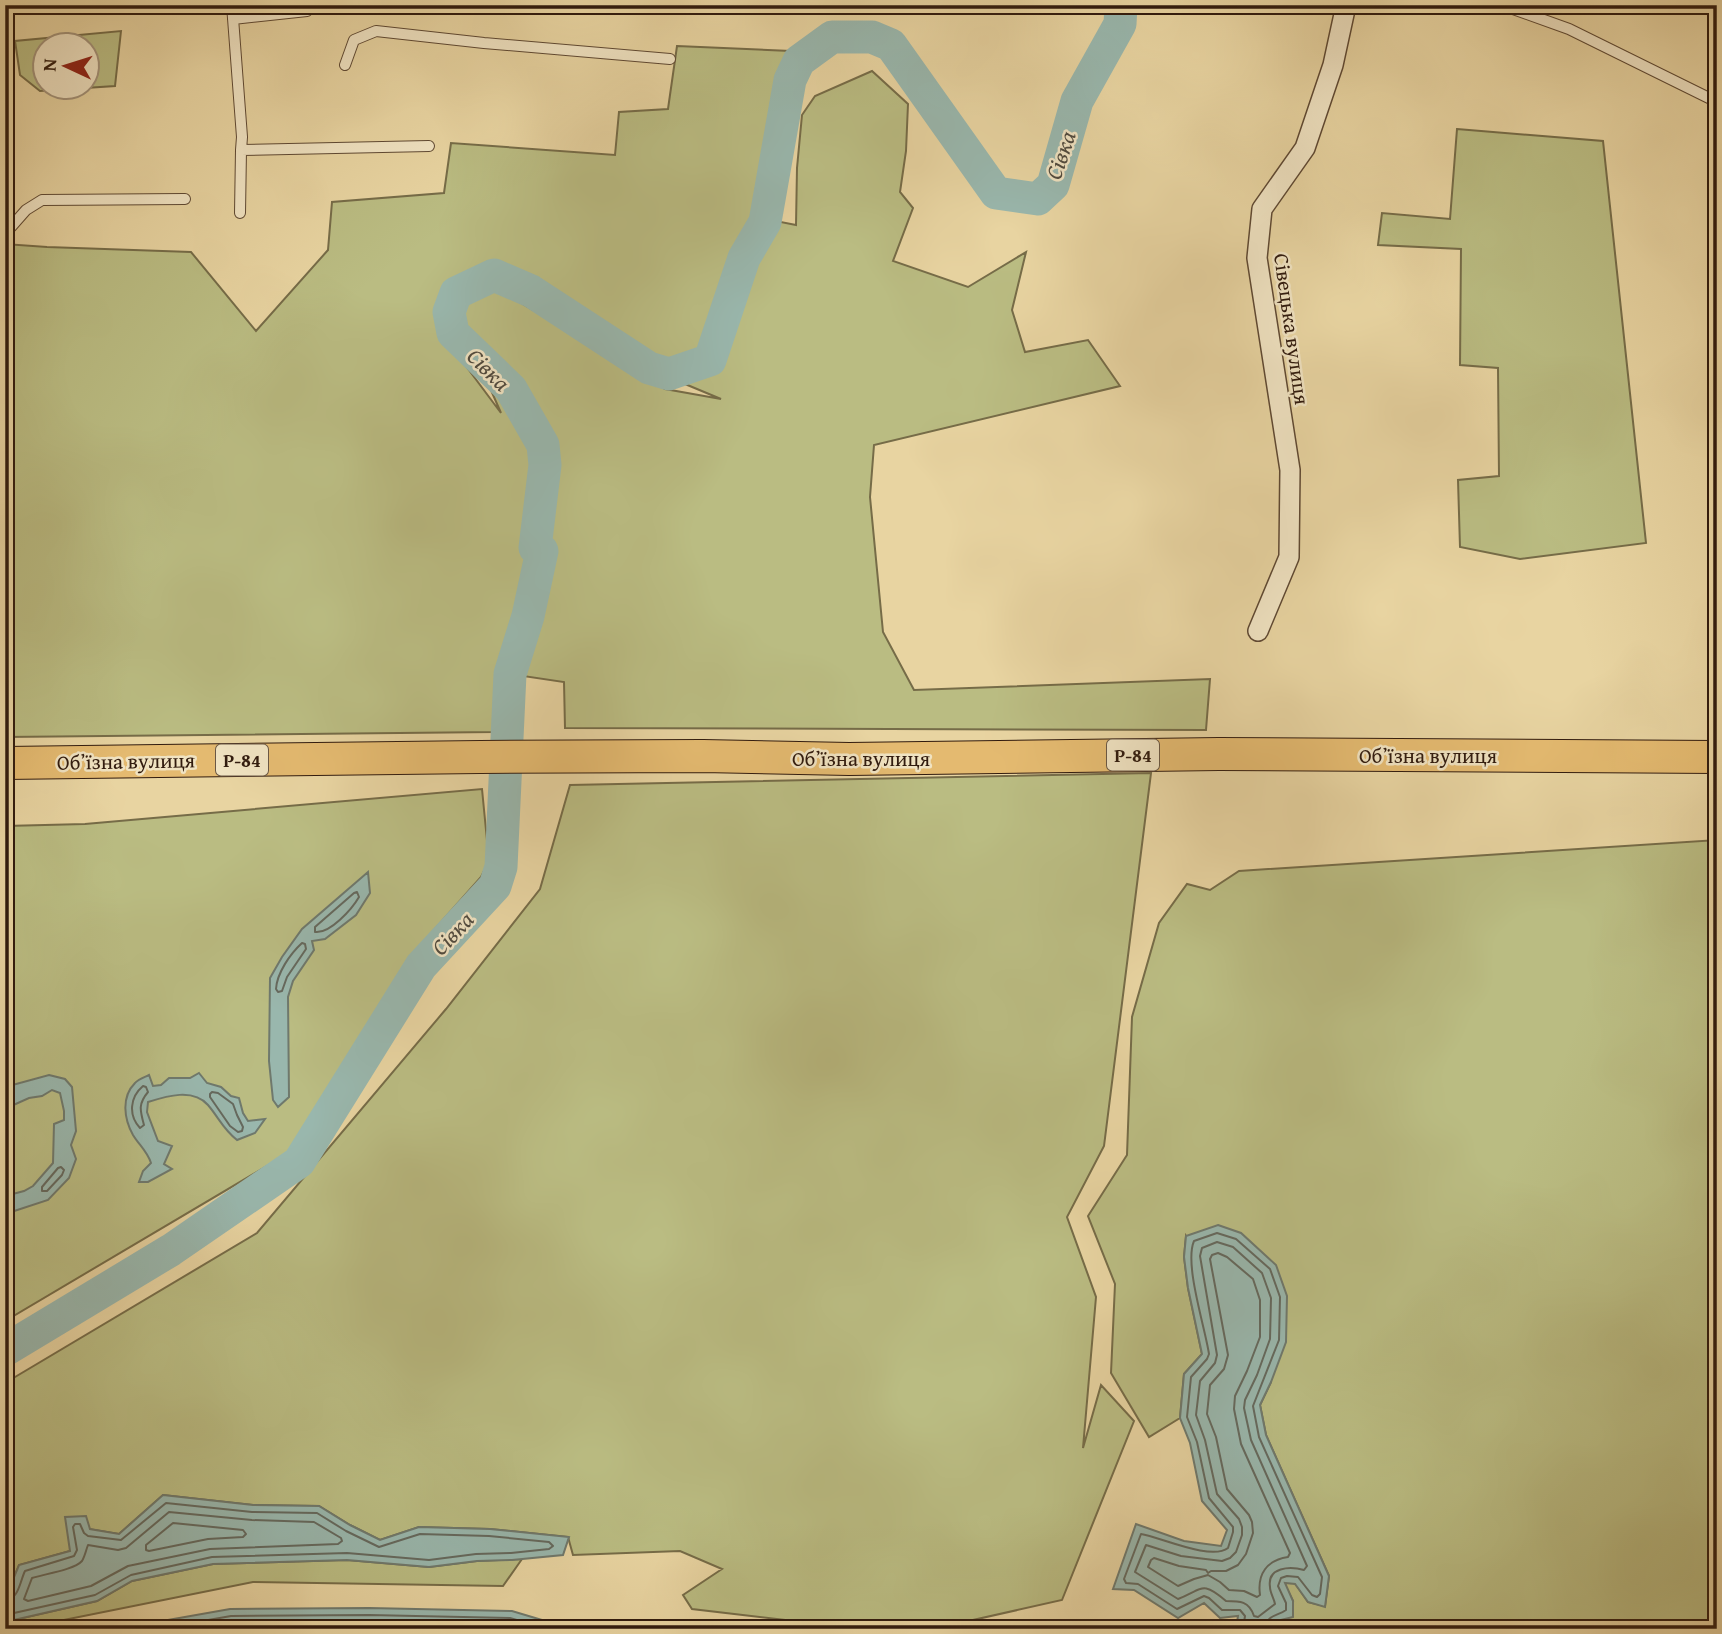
<svg xmlns="http://www.w3.org/2000/svg" width="1722" height="1634" font-family="'Gentium Book Plus',serif">
<rect width="100%" height="100%" fill="#e8d4a1"/>
<filter id="stains"><feTurbulence type="fractalNoise" baseFrequency=".00286" numOctaves="4"/><feColorMatrix values="0 0 0 0 .2 0 0 0 0 .09 0 0 0 0 .02 0 0 0 .5 -.17"/></filter>
<radialGradient id="worn" r=".72"><stop offset=".6" stop-color="#630" stop-opacity="0"/><stop offset="1" stop-color="#630" stop-opacity=".3"/></radialGradient>
<path fill="#babc82" stroke="#766c48" stroke-width="2" fill-rule="evenodd" d="M121 31 115 86 40 91 20 75 15 41ZM46 46H88V88H46Z
M677 46 790 51 757 216 737 253 703 353 665 361 501 266 449 282 445 338 501 413 465 331V303L493 286 665 389 721 399 685 384 712 368 752 260 776 221 796 225 797 168 802 115 815 96 872 71 908 104 906 151 900 192 913 208 893 261 968 287 1026 252 1012 310 1025 352 1088 340 1120 386 874 445 870 497 883 632 914 690 1210 679 1206 730 565 728 564 682 523 676 543 590 525 585 501 670 495 732 5 737V244L47 247 191 252 256 331 328 250 332 202 444 193 451 143 615 155 619 112 668 109Z
M1457 129 1603 141 1646 543 1520 559 1460 547 1458 480 1499 476 1498 368 1460 365 1461 249 1378 245 1382 213 1450 219Z
M1151 773 1104 1146 1067 1217 1096 1297 1083 1448 1101 1385 1134 1421 1062 1600 933 1629H862L692 1609 683 1595 722 1569 680 1551 573 1555 568 1537 490 1529 419 1527 380 1540 350 1525 319 1506 253 1505 163 1495 119 1534 89 1529 70 1551 19 1565 5 1599V1383L257 1233 446 1009 540 889 570 785Z
M482 789 489 861 481 877 411 956 294 1150 5 1321V826L85 824Z
M1717 840V1629H1273L1272 1625 1293 1601 1284 1583H1295L1308 1602 1325 1606 1329 1576 1266 1435 1260 1405 1271 1382 1186 1236 1184 1257 1188 1288 1202 1354 1184 1374 1180 1418 1149 1437 1111 1373 1115 1284 1088 1216 1127 1155 1132 1017 1159 923 1187 884 1210 890 1239 871Z
M522 1559 503 1586 253 1582 19 1629H5V1622L97 1601 132 1581 213 1564 347 1560 429 1567 477 1561Z"/>
<path fill="#99b7ad" stroke="#6f796d" stroke-width="2" d="M368 872 370 893 356 915 325 939 312 941 314 950 293 981 288 997 289 1097 278 1107 273 1100 269 1061 270 978 282 957 302 929Z
M199 1073 207 1083 221 1087 231 1096 239 1098 243 1113 248 1121 265 1119 255 1133 237 1140C223 1129 219 1118 208 1105 193 1088 167 1096 148 1102L147 1112 158 1141 172 1146 164 1164 172 1169 148 1182H139L143 1171 151 1163C147 1151 139 1145 133 1135 124 1119 121 1097 135 1083 138 1079 145 1077 149 1075L153 1086 161 1085 169 1078H190Z
M49 1075 65 1079 72 1087 76 1131 71 1145 76 1159 69 1178 48 1200 5 1214V1196L24 1191 33 1186 53 1163 54 1124 64 1120V1111L60 1093 52 1090 42 1096 29 1098 9 1107 5 1103V1087Z
M1218 1225 1241 1233 1276 1265 1287 1296 1286 1342 1271 1382 1260 1405 1266 1435 1329 1576 1325 1607 1308 1602 1295 1584 1285 1583 1293 1601V1617L1277 1621 1272 1625 1273 1629H1236L1238 1616 1220 1618 1204 1603 1178 1618 1134 1590 1113 1589 1136 1524 1184 1541 1221 1546 1227 1530 1202 1501 1190 1443 1180 1418 1184 1374 1202 1354 1188 1288 1184 1257 1186 1236Z
M163 1495 253 1505 319 1506 350 1525 380 1540 419 1527 490 1529 569 1537 563 1555 512 1560 477 1561 429 1567 347 1560 213 1564 132 1581 97 1601 5 1622V1599L19 1565 70 1551 65 1517 86 1516 90 1529 119 1534Z
M369 1608 512 1611 572 1629H117L230 1609Z"/>
<g fill="none" stroke-linecap="round" stroke-linejoin="round">
<path stroke="#65695e" stroke-width="2" d="M357 892 359 897C352 909 330 934 315 932V927L354 893Z
M302 943 305 944 306 949 287 977 282 991 278 992 276 989C277 973 290 954 302 943Z
M143 1086 146 1087 148 1092C138 1104 140 1110 144 1125L140 1128C128 1115 130 1097 143 1086Z
M212 1092 218 1093 233 1104 237 1115 243 1127 242 1131 238 1132 230 1126 210 1097V1094Z
M61 1167 64 1170 62 1175 47 1191H42V1187L58 1168Z
M1217 1242 1233 1247 1262 1273 1271 1298 1270 1339 1257 1375 1245 1400 1244 1408 1251 1440 1307 1566 1304 1570C1290 1566 1267 1567 1270 1587 1270 1593 1274 1598 1275 1604L1258 1617 1254 1616C1249 1601 1240 1601 1226 1601 1202 1580 1203 1589 1178 1599L1135 1572 1146 1545 1181 1556 1222 1561 1230 1558 1236 1552 1242 1535V1527L1239 1519 1217 1494 1205 1440 1196 1415 1200 1381 1215 1363 1217 1355 1200 1256 1202 1248Z
M1218 1253 1227 1257 1253 1279 1260 1300V1337L1247 1371 1235 1396 1234 1409 1241 1444 1290 1553 1288 1557C1267 1560 1257 1574 1260 1595L1257 1597 1244 1591 1229 1590 1220 1582 1208 1575 1194 1579 1178 1586 1148 1567 1151 1560 1154 1558 1179 1566 1206 1570 1208 1573 1211 1571H1226L1238 1565 1246 1554 1253 1533 1252 1522 1249 1515 1227 1489 1216 1437 1207 1414 1210 1385 1224 1369 1228 1355 1210 1259 1212 1255Z
M169 1512 252 1520 314 1522 341 1538 342 1541 338 1544 210 1549 128 1566 91 1586 28 1601 24 1599 32 1578C44 1574 74 1570 82 1561 85 1556 86 1550 88 1545L118 1550 126 1548Z
M173 1523 243 1530 246 1534 243 1537 208 1539 149 1551 146 1550V1545Z
M5 1601C19 1599 20 1581 25 1571L74 1556 77 1550 73 1527 75 1524H80L84 1533 88 1536 121 1540 166 1503 252 1512 317 1513 346 1531 379 1547 420 1534 489 1536 549 1542 553 1546 549 1549 511 1553 476 1554 429 1560 347 1553 212 1557 131 1575 95 1595 5 1615
M157 1629 231 1616 369 1615 510 1618 547 1629
M207 1629 232 1624H369L509 1626 517 1629
M1243 1629 1245 1616 1240 1610H1222L1209 1598 1204 1596 1177 1609 1138 1584 1126 1583 1124 1579 1141 1534C1160 1537 1211 1561 1228 1548L1233 1532V1527L1209 1498 1197 1442 1187 1417 1191 1377 1207 1359 1209 1354C1205 1327 1184 1264 1194 1241L1217 1233 1236 1239 1270 1269 1280 1297 1279 1340 1253 1406 1259 1437 1322 1577 1320 1594 1317 1597 1312 1595 1298 1577 1287 1576 1281 1578 1278 1586 1286 1603V1610C1278 1616 1265 1615 1266 1629"/>
<path stroke="#99b7ad" stroke-width="33" d="M5 1350 171 1250 299 1162 421 966 495 886 501 867 510 674 528 616 542 551 535 548 545 465 543 445 511 389 453 333 449 312 456 293 494 275 531 291 649 368 669 374 710 360 744 258 765 222 790 80 799 61 832 37H872L891 45 996 193 1038 199 1053 185 1077 101 1120 24 1121 5"/>
<defs>
<path id="service" d="M232 5 242 137 241 150 429 146
M1502 5 1569 29 1717 102
M233 19 307 11
M345 65 354 40 376 31 484 43 670 59
M240 213 241 150
M5 228 11 227 26 210 42 200 185 199"/>
<path id="minor" d="M1258 631 1289 557 1290 470 1257 258 1262 209 1305 148 1333 65 1346 5"/>
<path id="primary" d="M5 763 480 757 703 756 849 759 1219 754 1717 757"/>
</defs>
<use href="#service" stroke="#5f4933" stroke-width="12"/>
<use href="#minor" stroke="#5f4933" stroke-width="22"/>
<use href="#primary" stroke="#311b0e" stroke-width="34"/>
<use href="#service" stroke="#f0e3c2" stroke-width="10"/>
<use href="#minor" stroke="#f0e3c2" stroke-width="19"/>
<use href="#primary" stroke="#e4ba70" stroke-width="32"/>
</g>
<g text-anchor="middle" dominant-baseline="central" stroke-width="5" stroke-linejoin="round" paint-order="stroke">
<g fill="#f0e3c2" stroke="#6a5744" stroke-width="2">
<rect x="1107" y="739.5" width="52" height="31" rx="5"/>
<rect x="216" y="744.5" width="52" height="31" rx="5"/>
</g>
<g font-size="19" font-weight="bold" fill="#311b0e">
<text x="1133" y="755">Р-84</text>
<text x="242" y="760">Р-84</text>
</g>
<g font-size="21" fill="#311b0e" stroke="#f0e3c2">
<text transform="translate(1292 329) rotate(82)">Сівецька вулиця</text>
<text x="1428" y="755">Обʼїзна вулиця</text>
<text x="861" y="758">Обʼїзна вулиця</text>
<text transform="translate(126 761) rotate(-1)">Обʼїзна вулиця</text>
</g>
<g font-size="23" font-style="italic" fill="#504a3e" stroke="#f0e3c2">
<text transform="translate(1060 155) rotate(-71)">Сівка</text>
<text transform="translate(489 369) rotate(45)">Сівка</text>
<text transform="translate(452 933) rotate(-47)">Сівка</text>
</g>
</g>
<rect width="1722" height="1634" fill="none" stroke="#e8d4a1" stroke-width="28"/>
<rect x="7" y="7" width="1708" height="1620" fill="none" stroke="#311b0e" stroke-width="3.5"/>
<rect x="14" y="14" width="1694" height="1606" fill="none" stroke="#311b0e" stroke-width="2"/>
<g transform="translate(66 66) rotate(274)"><circle r="33" fill="#f0e3c2" stroke="#a4937a" stroke-width="2"/>
<path d="M0-5L12 26L0 18L-12 26Z" fill="#8f2418"/>
<text y="-10" font-size="19" font-weight="bold" text-anchor="middle" fill="#311b0e">N</text>
</g>
<rect width="100%" height="100%" filter="url(#stains)"/>
<rect width="100%" height="100%" fill="url(#worn)"/>
</svg>
